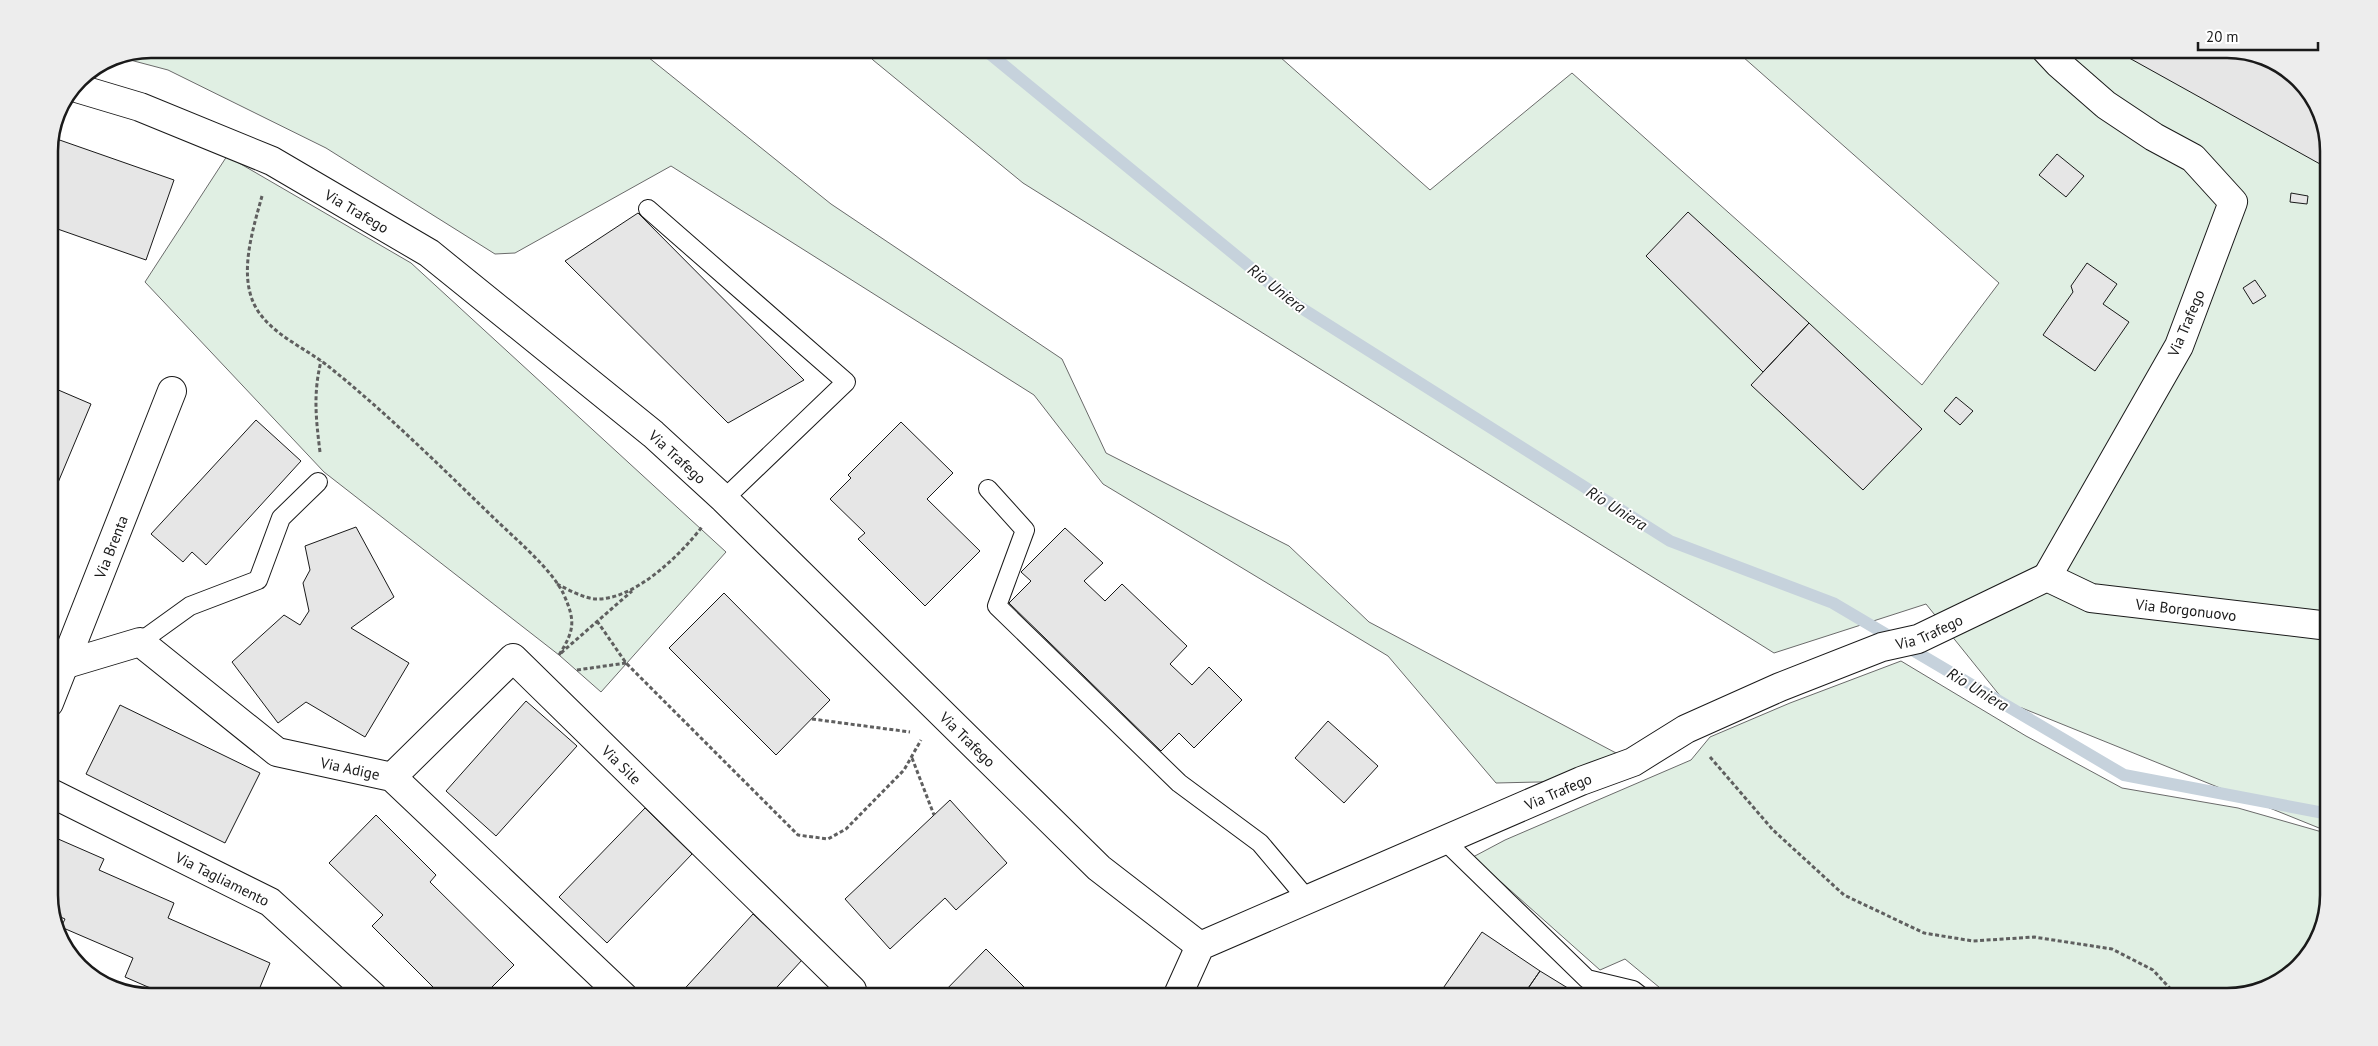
<svg xmlns="http://www.w3.org/2000/svg" width="2378" height="1046" font-family="'PT Sans',sans-serif">
<rect width="100%" height="100%" fill="#fff"/>
<path fill="#e0efe3" stroke="#6a6a6a" d="M151 49H638L831 204 1062 359 1106 453 1289 546 1369 622 1633 762 1581 781 1496 783 1388 656 1103 484 1034 395 671 166 515 253 495 254 326 148 168 70 115 56Z
M864 49H1271L1430 190 1572 73 1922 385 1999 283 1734 49H2227L2266 56 2312 94 2329 144V832L2022 708 2009 707 1926 604 1774 653 1023 183 873 60Z
M227 156 411 263 726 552 601 692 559 655 324 472 145 282Z
M1901 661 2026 736 2122 788 2238 808 2329 834V895L2322 934 2284 980 2228 997H1671L1625 959 1600 970 1473 857 1505 840 1691 760 1710 737 1790 703Z"/>
<g fill="none" stroke-linecap="round" stroke-linejoin="round">
<path stroke="#c6d2dc" stroke-width="12" d="M984 49 1295 304 1670 541 1833 603 2124 775 2329 814"/>
</g>
<path fill="#e6e6e6" stroke="#1a1a1a" d="M2113 49H2227L2266 56 2312 94 2329 144V169Z
M51 137 174 180 146 260 49 226V144Z
M2057 154 2084 176 2066 197 2039 175Z
M2291 193 2308 196 2307 204 2290 202Z
M1688 212 1809 323 1763 372 1646 256Z
M638 213 804 380 728 423 565 261Z
M2087 263 2117 284 2103 304 2129 322 2095 371 2043 335 2073 292 2071 286Z
M2255 280 2266 296 2253 304 2243 288Z
M1809 323 1922 429 1863 490 1751 385Z
M49 386 91 404 49 504Z
M1956 397 1973 411 1960 425 1944 411Z
M256 420 301 461 206 565 192 552 183 562 151 534Z
M901 422 953 473 927 499 980 551 925 606 858 539 865 533 830 499 851 478 848 475Z
M356 527 394 597 351 628 409 663 365 737 306 702 278 723 232 662 284 615 300 625 309 611 303 583 310 570 305 546Z
M1065 528 1103 563 1084 581 1105 601 1122 584 1187 646 1170 664 1192 685 1209 667 1242 700 1194 748 1179 733 1161 751 1009 603 1031 581 1021 572Z
M724 593 830 700 776 755 669 648Z
M526 701 577 746 496 836 446 791Z
M120 705 260 773 225 843 86 774Z
M1328 721 1378 766 1344 803 1295 758Z
M950 800 1007 863 956 910 945 898 890 949 845 899Z
M645 808 692 854 607 943 559 897Z
M376 815 436 875 430 882 514 965 482 997H443L372 926 383 915 329 863Z
M49 835 104 859 99 870 174 903 168 918 270 963 256 997H171L125 977 133 958 61 927 65 919 54 914 49 902Z
M753 914 802 960 768 997H677Z
M1482 932 1540 971 1522 997H1437Z
M986 949 1031 994 1027 997H939Z
M1540 971 1571 990 1566 997H1522Z"/>
<g fill="none" stroke-linecap="round" stroke-linejoin="round">
<defs>
<path id="lane" d="M648 209 846 382 724 499
M988 489 1025 530 997 606 1179 783 1260 843 1308 900
M140 642 190 606 258 580 281 518 318 482
M1445 841 1587 979 1633 990 1642 997"/>
<g id="street">
<path d="M2045 49 2059 64 2106 105 2154 137 2193 158 2233 202 2179 346 2047 577"/>
<path id="s1" d="M73 87 140 107 272 161 429 253 653 434 724 499 1099 868 1200 946"/>
<path id="s2" d="M63 665 140 642 277 752 392 777 624 997"/>
<path id="s3" d="M49 703 172 391"/>
<path id="s4" d="M392 777 513 658 852 990"/>
<path id="s5" d="M49 792 270 902 374 997"/>
</g>
<g id="secondary">
<path id="s6" d="M1177 997 1200 946 1581 781 1633 762 1686 729 1780 687 1882 647 1918 639 2047 577 2091 598 2329 626"/>
</g>
</defs>
<use href="#lane" stroke="#1a1a1a" stroke-width="20"/>
<use href="#street" stroke="#1a1a1a" stroke-width="30"/>
<use href="#secondary" stroke="#1a1a1a" stroke-width="30"/>
<path stroke="#5f5f5f" stroke-width="3" stroke-dasharray="4 2.5" stroke-linecap="butt" d="M262 196C253 229 239 272 254 304 268 333 304 347 328 366 388 414 443 469 498 522 517 540 554 572 564 595 576 622 574 631 559 655
M320 452C316 419 313 394 321 361
M557 584C569 590 583 598 596 599 635 600 680 555 702 527
M597 621 626 663 798 835 828 839 846 829 904 770 921 740
M561 653 632 591
M577 670 626 663
M812 719 910 732
M1710 757 1773 830 1844 895 1924 933 1973 941 2034 937 2112 949 2153 970 2178 997
M912 758 934 815"/>
<use href="#lane" stroke="#fff" stroke-width="18"/>
<use href="#street" stroke="#fff" stroke-width="28"/>
<use href="#secondary" stroke="#fff" stroke-width="28"/>
</g>
<g text-anchor="middle" dominant-baseline="central" stroke-width="4" stroke-linejoin="round" paint-order="stroke">
<g font-size="15" fill="#1a1a1a" stroke="#fff">
<text stroke="none"><textPath href="#s1" startOffset="311">Via Trafego</textPath></text>
<text transform="translate(2186 323) rotate(-67)">Via Trafego</text>
<text stroke="none"><textPath href="#s1" startOffset="716">Via Trafego</textPath></text>
<text stroke="none"><textPath href="#s3" startOffset="168">Via Brenta</textPath></text>
<text stroke="none"><textPath href="#s6" startOffset="1126">Via Borgonuovo</textPath></text>
<text stroke="none"><textPath href="#s6" startOffset="851">Via Trafego</textPath></text>
<text stroke="none"><textPath href="#s1" startOffset="1121">Via Trafego</textPath></text>
<text stroke="none"><textPath href="#s4" startOffset="322">Via Sile</textPath></text>
<text stroke="none"><textPath href="#s2" startOffset="331">Via Adige</textPath></text>
<text stroke="none"><textPath href="#s6" startOffset="446">Via Trafego</textPath></text>
<text stroke="none"><textPath href="#s5" startOffset="194">Via Tagliamento</textPath></text>
</g>
<g font-size="16" font-style="italic" fill="#1a1a1a" stroke="#fff">
<text transform="translate(1277 288) rotate(38)">Rio Uniera</text>
<text transform="translate(1617 508) rotate(32)">Rio Uniera</text>
<text transform="translate(1978 689) rotate(31)">Rio Uniera</text>
</g>
</g>
<path d="M0 0H2378V1046H0ZM151 58H2227A93 93 0 0 1 2320 151V895A93 93 0 0 1 2227 988H151A93 93 0 0 1 58 895V151A93 93 0 0 1 151 58Z" fill="#ededed" fill-rule="evenodd"/>
<path fill="none" stroke="#1a1a1a" stroke-width="2.5" d="M151 58H2227A93 93 0 0 1 2320 151V895A93 93 0 0 1 2227 988H151A93 93 0 0 1 58 895V151A93 93 0 0 1 151 58Z"/>
<path d="M2198 42v8h120v-8" fill="none" stroke="#1a1a1a" stroke-width="2.5"/>
<text x="2206" y="42" font-size="15" fill="#1a1a1a" stroke="#ffffff" stroke-width="4" paint-order="stroke">20 m</text>
</svg>
